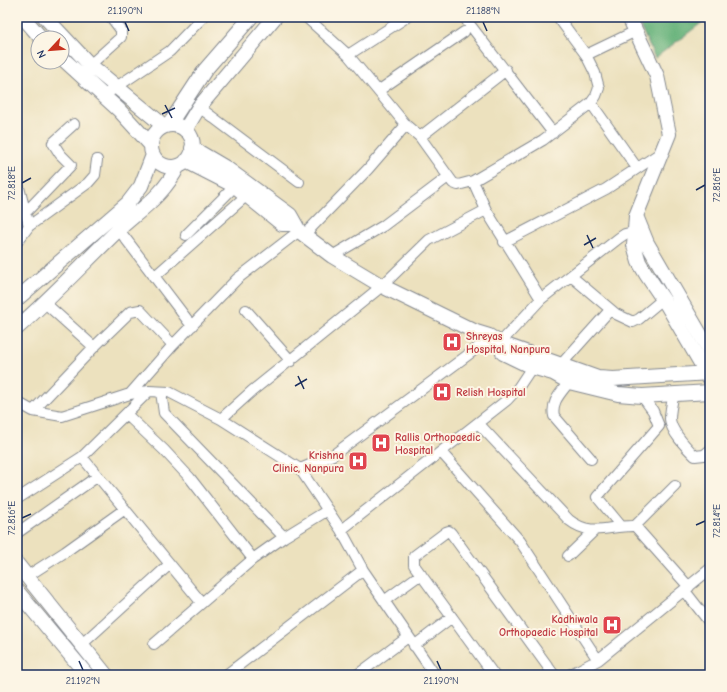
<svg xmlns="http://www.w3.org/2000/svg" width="727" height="692" font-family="'Comic Neue',sans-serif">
<rect width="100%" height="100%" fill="#fcf5e5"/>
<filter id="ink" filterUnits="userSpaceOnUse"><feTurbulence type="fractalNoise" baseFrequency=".025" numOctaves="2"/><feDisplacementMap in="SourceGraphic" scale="8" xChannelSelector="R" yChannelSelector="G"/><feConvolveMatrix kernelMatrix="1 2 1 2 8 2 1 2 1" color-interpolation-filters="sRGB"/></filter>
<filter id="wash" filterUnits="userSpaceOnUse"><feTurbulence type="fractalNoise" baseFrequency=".012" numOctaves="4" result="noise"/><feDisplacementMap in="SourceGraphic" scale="16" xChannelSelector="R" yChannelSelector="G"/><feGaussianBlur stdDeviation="0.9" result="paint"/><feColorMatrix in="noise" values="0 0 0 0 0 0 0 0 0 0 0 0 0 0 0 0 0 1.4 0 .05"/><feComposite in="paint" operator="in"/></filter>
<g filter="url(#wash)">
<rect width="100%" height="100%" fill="#ece1be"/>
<path fill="#66b27a" stroke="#40706c" d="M636 17H710V29L704 21 655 58Z"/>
</g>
<g filter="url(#ink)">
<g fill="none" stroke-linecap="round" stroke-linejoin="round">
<defs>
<path id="street" d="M306 17 348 55 378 91 464 32
M467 21 553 133
M348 55 407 17
M586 55 636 31
M90 65 121 37V30L111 17
M378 91 406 125 420 137 453 183 458 185 473 181 543 140 591 103 596 96 599 88 595 73 586 55 558 17
M103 96 170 51 203 17
M591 103 637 168
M199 107 299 182
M420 137 506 70
M17 180 29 226 17 242
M473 181 486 210 541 299
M26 212 71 165 60 154 53 143 74 124
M29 226 88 183 95 175 97 160
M119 230 192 326
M186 235 235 186
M304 235 368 169 406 125
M504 242 606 189 662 152
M332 256 383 226 448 177
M571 276 616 314 633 322 639 319 663 299
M154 277 247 195
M45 303 94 347
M246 310 291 361
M557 369 610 310
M569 382C560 394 551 402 554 416L591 459
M161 392 164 413 284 537
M130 394 173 345 237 279 299 231
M674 394C672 402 670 411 670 419 671 432 686 447 695 456L704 455 710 450
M17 402 33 411 62 416 130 394 149 391 169 392 221 419 300 469 341 530 363 570 435 675
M33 411 94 347 130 312 140 310 173 345
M126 414 164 450 190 478 253 559
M221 419 252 391 382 286 429 240 486 210
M478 423 569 520C592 538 609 525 635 526L675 486
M441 452 520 541 598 660
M82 457 201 602
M300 469 333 455 484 343H500L541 299 619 238 625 234 641 230
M17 499 82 457 149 391
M621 526 597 497 659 426 653 411 642 396
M635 526 689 587
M341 530 507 400 518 388 532 367
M17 533 98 476
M568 556 595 530
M26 577 65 552 125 509
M685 591 710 623
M384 601 421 574
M154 644 253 559 284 537 328 510
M81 645 170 564
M414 646 452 617
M226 675 363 570
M357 675 408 637
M494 675 414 565V556L446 532 449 531 451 533 554 675
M569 675 598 660 710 569"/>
<path id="secondary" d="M23 17 41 38
M45 17 90 65 164 126
M629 17 657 76 669 134 636 216 634 245 639 262 646 274 667 305 710 379
M62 58 119 110 151 145
M169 125 205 70 251 17
M151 146a21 21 0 1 1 42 0a21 21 0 1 1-42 0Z
M185 130 199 107 275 17
M192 148 226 168 290 215 299 231 332 256 382 286 476 332 489 336 500 343 598 378 613 379 710 373
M186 161 235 186 282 224H294
M636 216 647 243 710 351
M17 299 128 203 141 186 153 155
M17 328C52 297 84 263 118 230 141 209 164 195 178 166
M503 353 532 367 553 373 569 382 618 394 642 396 710 392
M17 564 106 675
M17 591 87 675"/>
</defs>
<use href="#street" stroke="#84888e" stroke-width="12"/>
<use href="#secondary" stroke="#84888e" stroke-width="16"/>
<use href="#street" stroke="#fff" stroke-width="10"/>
<use href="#secondary" stroke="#fff" stroke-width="14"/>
</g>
</g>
<path fill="none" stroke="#1b2f5e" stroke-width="1.5" d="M125 22 129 31M483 22 487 31M165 105 172 118M162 114 175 108M22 183 31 178M696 190 705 185M587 235 593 248M584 245 596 238M298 376 304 389M295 386 307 379M22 518 31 514M696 525 705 521M79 661 83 670M437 661 441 670"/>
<defs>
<symbol id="hospital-square" viewBox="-11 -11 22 22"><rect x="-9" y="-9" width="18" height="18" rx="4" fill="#e0444e" stroke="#fcf5e5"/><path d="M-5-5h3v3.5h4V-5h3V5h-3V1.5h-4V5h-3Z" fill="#fff"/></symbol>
</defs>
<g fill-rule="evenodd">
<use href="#hospital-square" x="441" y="331" width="22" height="22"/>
<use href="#hospital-square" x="431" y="381" width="22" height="22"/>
<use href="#hospital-square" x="370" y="432" width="22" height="22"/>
<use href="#hospital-square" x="347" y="450" width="22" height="22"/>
<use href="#hospital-square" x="601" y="614" width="22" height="22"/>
</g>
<g text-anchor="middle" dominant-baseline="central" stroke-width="4" stroke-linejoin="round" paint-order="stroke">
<g font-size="11" font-weight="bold" fill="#be3a42" stroke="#fcf5e5" text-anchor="start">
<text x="466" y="336">Shreyas<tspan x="466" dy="13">Hospital, Nanpura</tspan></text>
<text x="456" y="392">Relish Hospital</text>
<text x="395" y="437">Rallis Orthopaedic<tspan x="395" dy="13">Hospital</tspan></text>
<text x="344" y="455" text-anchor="end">Krishna<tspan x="344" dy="13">Clinic, Nanpura</tspan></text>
<text x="598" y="619" text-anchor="end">Kadhiwala<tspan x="598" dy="13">Orthopaedic Hospital</tspan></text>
</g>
</g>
<rect width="727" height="692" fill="none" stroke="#fcf5e5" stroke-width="44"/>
<g transform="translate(50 50) rotate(244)"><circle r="19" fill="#fcf5e5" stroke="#a2a6af"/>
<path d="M0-3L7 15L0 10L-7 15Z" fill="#c8321e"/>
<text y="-6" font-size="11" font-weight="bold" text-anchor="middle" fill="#1b2f5e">N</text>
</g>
<rect x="22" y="22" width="683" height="648" fill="none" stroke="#1b2f5e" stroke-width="1.5"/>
<g font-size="10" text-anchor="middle" fill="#1b2f5e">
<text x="125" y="14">21.190°N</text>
<text x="483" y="14">21.188°N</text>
<text transform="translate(11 183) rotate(-90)" y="4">72.818°E</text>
<text transform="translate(716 185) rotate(-90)" y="4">72.816°E</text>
<text transform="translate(11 518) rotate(-90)" y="4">72.816°E</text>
<text transform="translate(716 521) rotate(-90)" y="4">72.814°E</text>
<text x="83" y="684">21.192°N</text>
<text x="441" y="684">21.190°N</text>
</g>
</svg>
